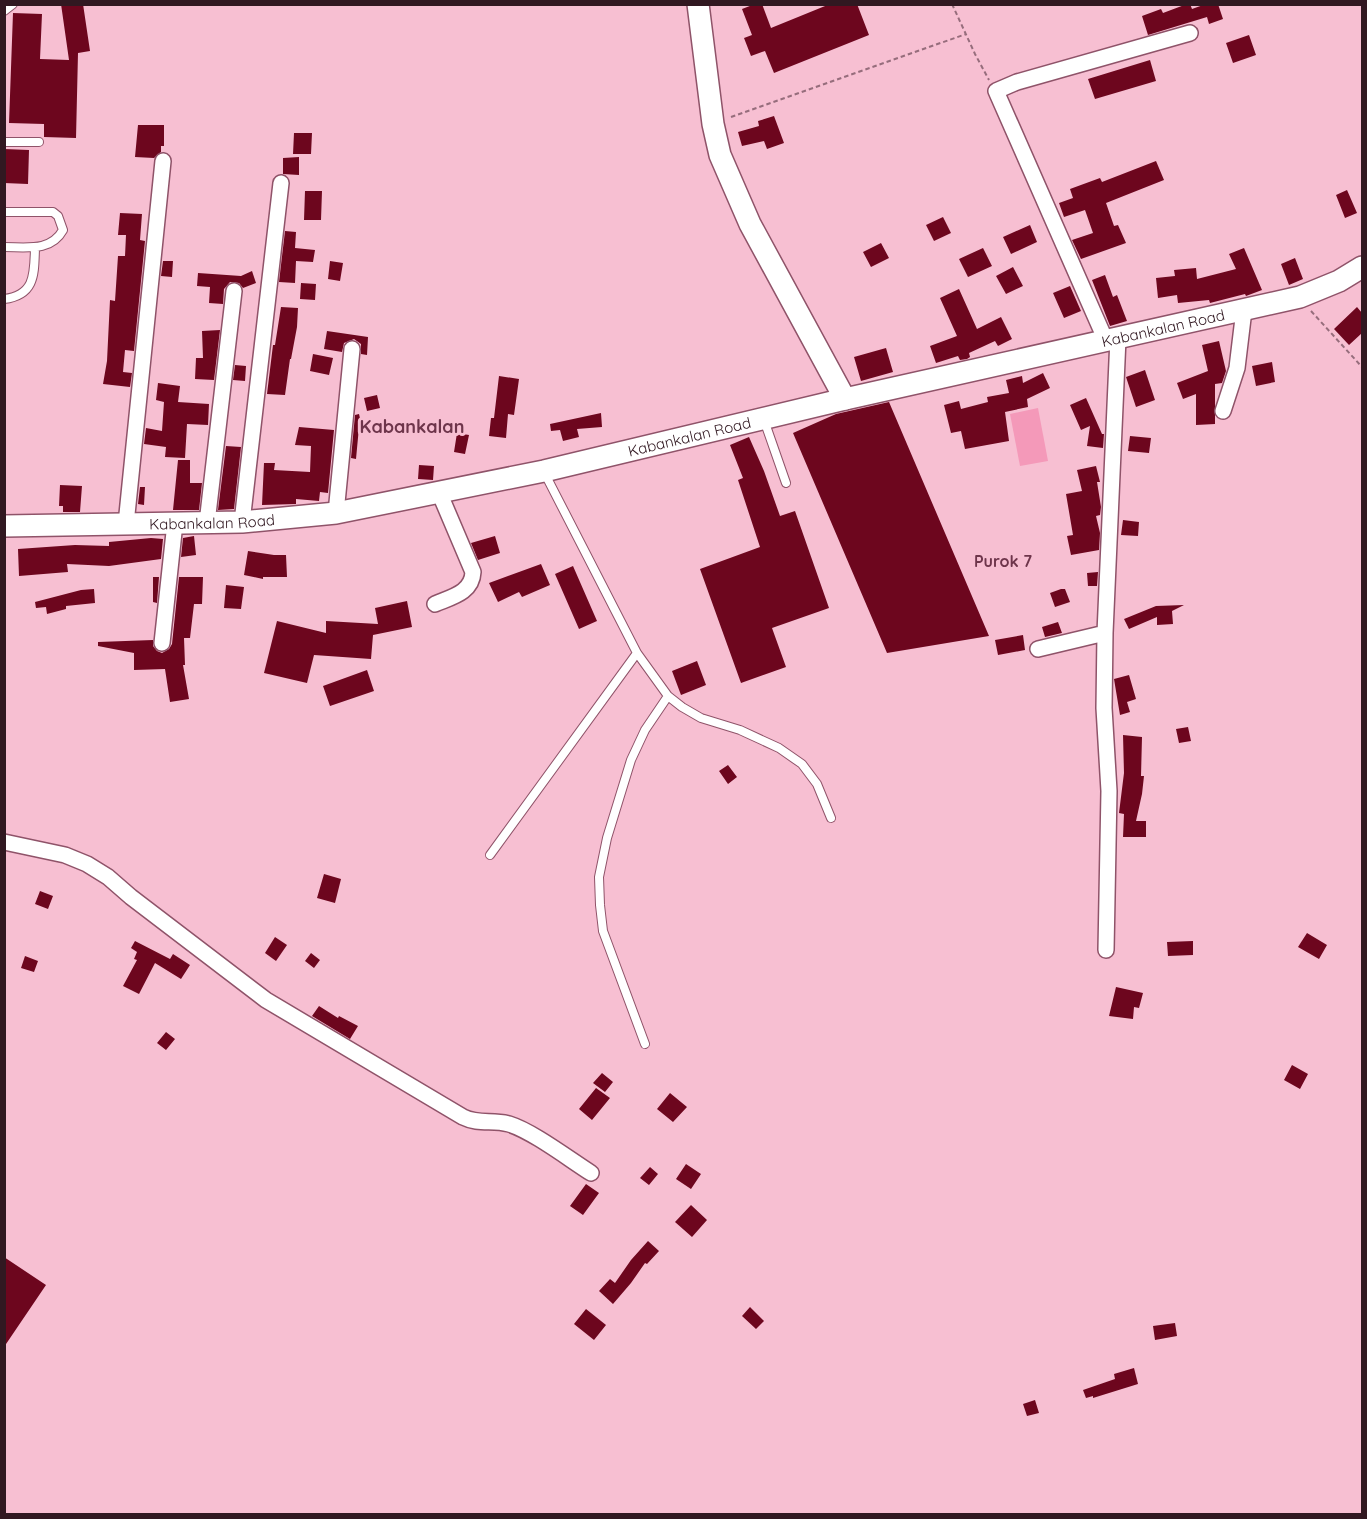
<svg xmlns="http://www.w3.org/2000/svg" width="1367" height="1519" font-family="Quicksand,sans-serif">
<rect width="100%" height="100%" fill="#f7bfd2"/>
<path fill="#f499b9" d="M1038 408 1048 461 1020 466 1010 414Z"/>
<path fill="#6d061e" d="M61 4H83L90 51 78 53 76 138 44 137V124L9 123 13 13 42 14 40 59 69 60Z
M755 4H762L771 28 830 4H857L869 35 774 73 765 51 751 56 744 38 752 35 742 9Z
M1187 4H1190L1192 9 1206 4H1218L1223 19 1209 24 1207 17 1148 35 1142 16 1161 9 1163 13Z
M1249 35 1256 55 1233 63 1226 43Z
M1150 60 1156 81 1095 99 1088 79Z
M774 116 784 143 767 149 764 141 742 146 738 132 759 126 758 121Z
M138 125H164V146H161V152L154 158 135 157Z
M294 133H312L311 154H293Z
M4 149 29 150 28 184 4 183Z
M299 157V175L283 174V158Z
M1156 161 1164 180 1106 203 1114 226 1118 225 1126 243 1081 259 1072 240 1093 233 1085 210 1064 217 1059 203 1073 198 1070 189 1100 178 1102 182Z
M1347 190 1357 213 1345 218 1336 195Z
M305 191H322L321 220H304Z
M120 213 142 214 140 240 145 241 134 351 125 350 123 372 132 373 130 387 103 384 107 361 110 300 115 301 118 256H125L126 235H118Z
M943 217 951 233 934 241 926 225Z
M1030 225 1037 242 1011 254 1003 237Z
M285 231 296 232 295 248 315 250 313 262 296 261 295 283 279 282Z
M881 243 889 258 871 267 863 252Z
M983 248 992 266 968 277 959 259Z
M1244 248 1262 290 1246 296 1245 294 1210 303 1209 300 1178 303 1177 295 1158 298 1156 278 1175 276 1174 270 1196 268 1197 279 1236 269 1229 254Z
M1295 258 1303 279 1289 285 1281 264Z
M163 261H173L172 277 161 276Z
M330 261 343 263 340 281 328 279Z
M1013 267 1023 286 1006 294 996 276Z
M252 271 256 283 243 288 239 283 230 282 224 289 223 304 209 303 210 287 197 286 198 273 241 276Z
M1105 275 1113 297 1117 295 1127 321 1110 326 1092 280Z
M301 283 316 284 315 300 300 299Z
M1070 286 1081 311 1064 318 1053 293Z
M959 289 977 329 1001 317 1012 339 998 346 995 341 969 353 970 357 967 359 960 360 958 356 936 363 930 346 957 336 940 298Z
M281 307 298 308 297 327 291 359H290L285 395 267 394 273 345H275Z
M1357 307 1362 313V333L1349 345 1334 329Z
M220 330 214 380 195 379 196 358H203L202 331Z
M327 331 368 337 367 355 361 354V344L354 339 344 343 342 352 324 349Z
M1219 341 1226 371 1222 383 1215 384V424L1196 425V394L1183 399 1177 383 1208 371 1202 345Z
M886 348 893 372 861 381 854 357Z
M313 354 333 358 329 375 310 371Z
M1272 362 1275 382 1256 386 1252 366Z
M235 365 246 366 245 381 233 380Z
M1145 370 1155 400 1136 407 1126 377Z
M1043 373 1050 388 1027 399 1028 407 1005 412 1009 441 965 449 961 431 951 433 944 405 959 401 961 409 988 402 987 397 1009 393 1006 380 1022 376 1023 383Z
M499 376 519 379 514 415 508 414 506 438 489 436 491 418H494Z
M158 383 180 386 178 402 209 404 208 425 187 424 185 458 165 457 166 447 144 444 146 428 162 431 164 402 156 400Z
M377 395 380 408 367 411 364 398Z
M1086 398 1102 434H1104L1103 448 1087 446 1090 426 1081 430 1070 405Z
M889 402 989 636 887 653 793 433 836 414Z
M601 413 602 427 577 429 579 437 563 441 560 430 551 431 550 424Z
M359 414 362 427H359L356 459 351 458 355 415Z
M299 427 334 430 328 493 320 492 319 501 296 499V504L262 505 264 463H275L274 470 310 472 311 446 295 445Z
M457 433 469 435 465 454 454 452Z
M1130 436 1151 438 1149 453 1128 451Z
M749 437 764 471 780 516 795 511 829 608 772 628 786 667 741 683 700 569 760 547 738 480 743 478 730 445Z
M226 446 241 447 234 509 218 510Z
M178 460H190V483H202L199 510H173Z
M419 465 434 466 433 480 418 479Z
M1096 466 1100 482H1097L1101 507 1100 515 1096 516 1100 533 1099 550 1071 555 1067 536 1073 535 1066 494 1082 491 1077 470Z
M60 485 82 486 80 512H63V506H59Z
M140 487H145L144 505 138 504Z
M1123 520 1139 522 1138 536 1121 535Z
M194 536 196 555 181 557 183 538Z
M495 536 500 553 478 560 471 543Z
M151 538 163 539 161 559 109 566 67 564 68 572 19 576 18 549 75 545 109 546V542Z
M248 551 274 555H286L287 577H263V579L244 575Z
M541 564 550 585 522 597 519 592 498 602 489 583Z
M573 566 597 621 579 629 555 574Z
M1098 572 1097 586H1088L1087 573Z
M153 577H159L157 603 153 602Z
M179 577H203L202 604H194L190 638H184L185 665H183L189 699 170 702 165 669 134 670V653L98 646V642L153 640V646L157 651 162 653 169 649 172 644Z
M226 585 244 587 241 609 224 608Z
M94 589 95 603 66 606V609L47 614 46 607 36 608 35 602 81 590Z
M1061 589H1065L1070 602 1055 607 1050 593Z
M407 601 412 627 373 635 371 659 314 655 307 683 264 673 277 621 326 633V621L378 624 375 608Z
M1184 605 1172 611 1173 624 1157 625V617L1129 629 1124 619 1156 606Z
M1058 622 1062 633 1045 637 1042 627Z
M1023 635 1025 650 998 655 995 640Z
M697 661 706 685 681 695 672 671Z
M367 670 374 691 330 706 323 686Z
M1129 675 1136 699 1127 702 1130 712 1120 715 1114 679Z
M1188 727 1191 741 1179 743 1176 729Z
M1123 735 1142 737 1141 776H1144L1142 794 1136 821H1146V837H1123L1124 814 1119 813 1124 773Z
M728 765 737 777 728 784 719 771Z
M324 874 341 879 335 903 317 898Z
M40 891 53 896 48 909 35 904Z
M1307 933 1327 945 1319 959 1298 947Z
M275 937 287 945 276 961 265 953Z
M135 941 170 959 173 954 190 965 181 979 155 963 139 994 123 986 137 960 134 959 137 952 131 948Z
M1193 941V955L1168 956 1167 942Z
M311 953 320 960 314 968 305 961Z
M25 956 38 961 34 972 21 968Z
M1116 987 1143 993 1139 1008 1134 1007 1133 1019 1109 1016Z
M319 1006 338 1018 339 1016 358 1026 350 1039 312 1016Z
M166 1032 175 1039 166 1050 157 1043Z
M1292 1065 1308 1074 1300 1089 1284 1080Z
M602 1073 613 1082 605 1092 593 1083Z
M596 1088 610 1098 592 1120 579 1109Z
M670 1093 687 1107 673 1122 657 1109Z
M686 1164 701 1174 691 1189 676 1179Z
M650 1167 658 1174 649 1185 640 1178Z
M586 1184 599 1193 583 1215 570 1206Z
M691 1205 707 1220 692 1237 675 1222Z
M648 1241 659 1251 647 1264 645 1263 631 1283 613 1304 599 1291 610 1279 615 1283 631 1260Z
M4 1257 46 1285 4 1347Z
M750 1307 764 1321 756 1329 742 1316Z
M586 1309 606 1325 594 1340 574 1324Z
M1175 1323 1177 1336 1155 1340 1153 1326Z
M1134 1368 1138 1384 1093 1398V1396L1086 1398 1083 1390 1115 1379 1114 1374Z
M1035 1400 1039 1413 1027 1416 1023 1404Z"/>
<g fill="none" stroke-linecap="round" stroke-linejoin="round">
<defs>
<path id="lane" d="M4 11 13 4
M4 142H39
M4 212H53L58 216 63 230C51 252 26 247 4 247
M4 299C36 295 34 273 35 248
M764 420 786 483
M544 472 637 653 668 696 682 707 701 718 740 730 779 748 802 764 817 784 831 818
M490 855 637 653
M645 1044 603 931 600 905 599 877 607 838 631 760 645 730 668 696"/>
<path id="street" d="M1106 341 996 91 1017 82 1190 33
M1223 411 1237 368 1244 310
M336 513 352 349
M242 522 281 183
M207 523 234 291
M126 524 163 161
M435 604C451 597 472 593 473 572L439 492
M162 643 175 523
M1038 649 1105 633
M4 842 65 855 87 864 108 877 131 897 266 1000 463 1117C479 1125 493 1119 509 1124 532 1131 569 1159 591 1173
M1106 950 1109 791 1104 708 1105 633 1118 338"/>
<g id="secondary">
<path d="M698 4 713 124 720 155 750 224 845 399"/>
<path id="s1" d="M4 526 242 522 336 513 544 471 845 399 1300 297 1339 281 1362 267"/>
</g>
</defs>
<use href="#lane" stroke="#8f5369" stroke-width="10"/>
<use href="#street" stroke="#8f5369" stroke-width="18"/>
<use href="#secondary" stroke="#8f5369" stroke-width="24"/>
<path stroke="#966d7c" stroke-width="2" stroke-dasharray="4.5 3" stroke-linecap="butt" d="M952 4 975 54 989 80
M731 117 966 34
M1311 311 1362 367"/>
<use href="#lane" stroke="#fff" stroke-width="8"/>
<use href="#street" stroke="#fff" stroke-width="15"/>
<use href="#secondary" stroke="#fff" stroke-width="21"/>
</g>
<g text-anchor="middle" dominant-baseline="central" stroke-width="6" stroke-linejoin="round" paint-order="stroke">
<g font-size="15" fill="#311821" stroke="#f7bfd2">
<text stroke="none"><textPath href="#s1" startOffset="1180">Kabankalan Road</textPath></text>
<text stroke="none"><textPath href="#s1" startOffset="694">Kabankalan Road</textPath></text>
<text stroke="none"><textPath href="#s1" startOffset="208">Kabankalan Road</textPath></text>
</g>
<g font-size="16" font-weight="bold" fill="#6e354b" stroke="#f7bfd2">
<text x="1003" y="561">Purok 7</text>
</g>
<g font-size="18" font-weight="bold" fill="#6e354b" stroke="#f7bfd2">
<text x="412" y="426">Kabankalan</text>
</g>
</g>
<rect width="1367" height="1519" fill="none" stroke="#311821" stroke-width="12"/>
</svg>
